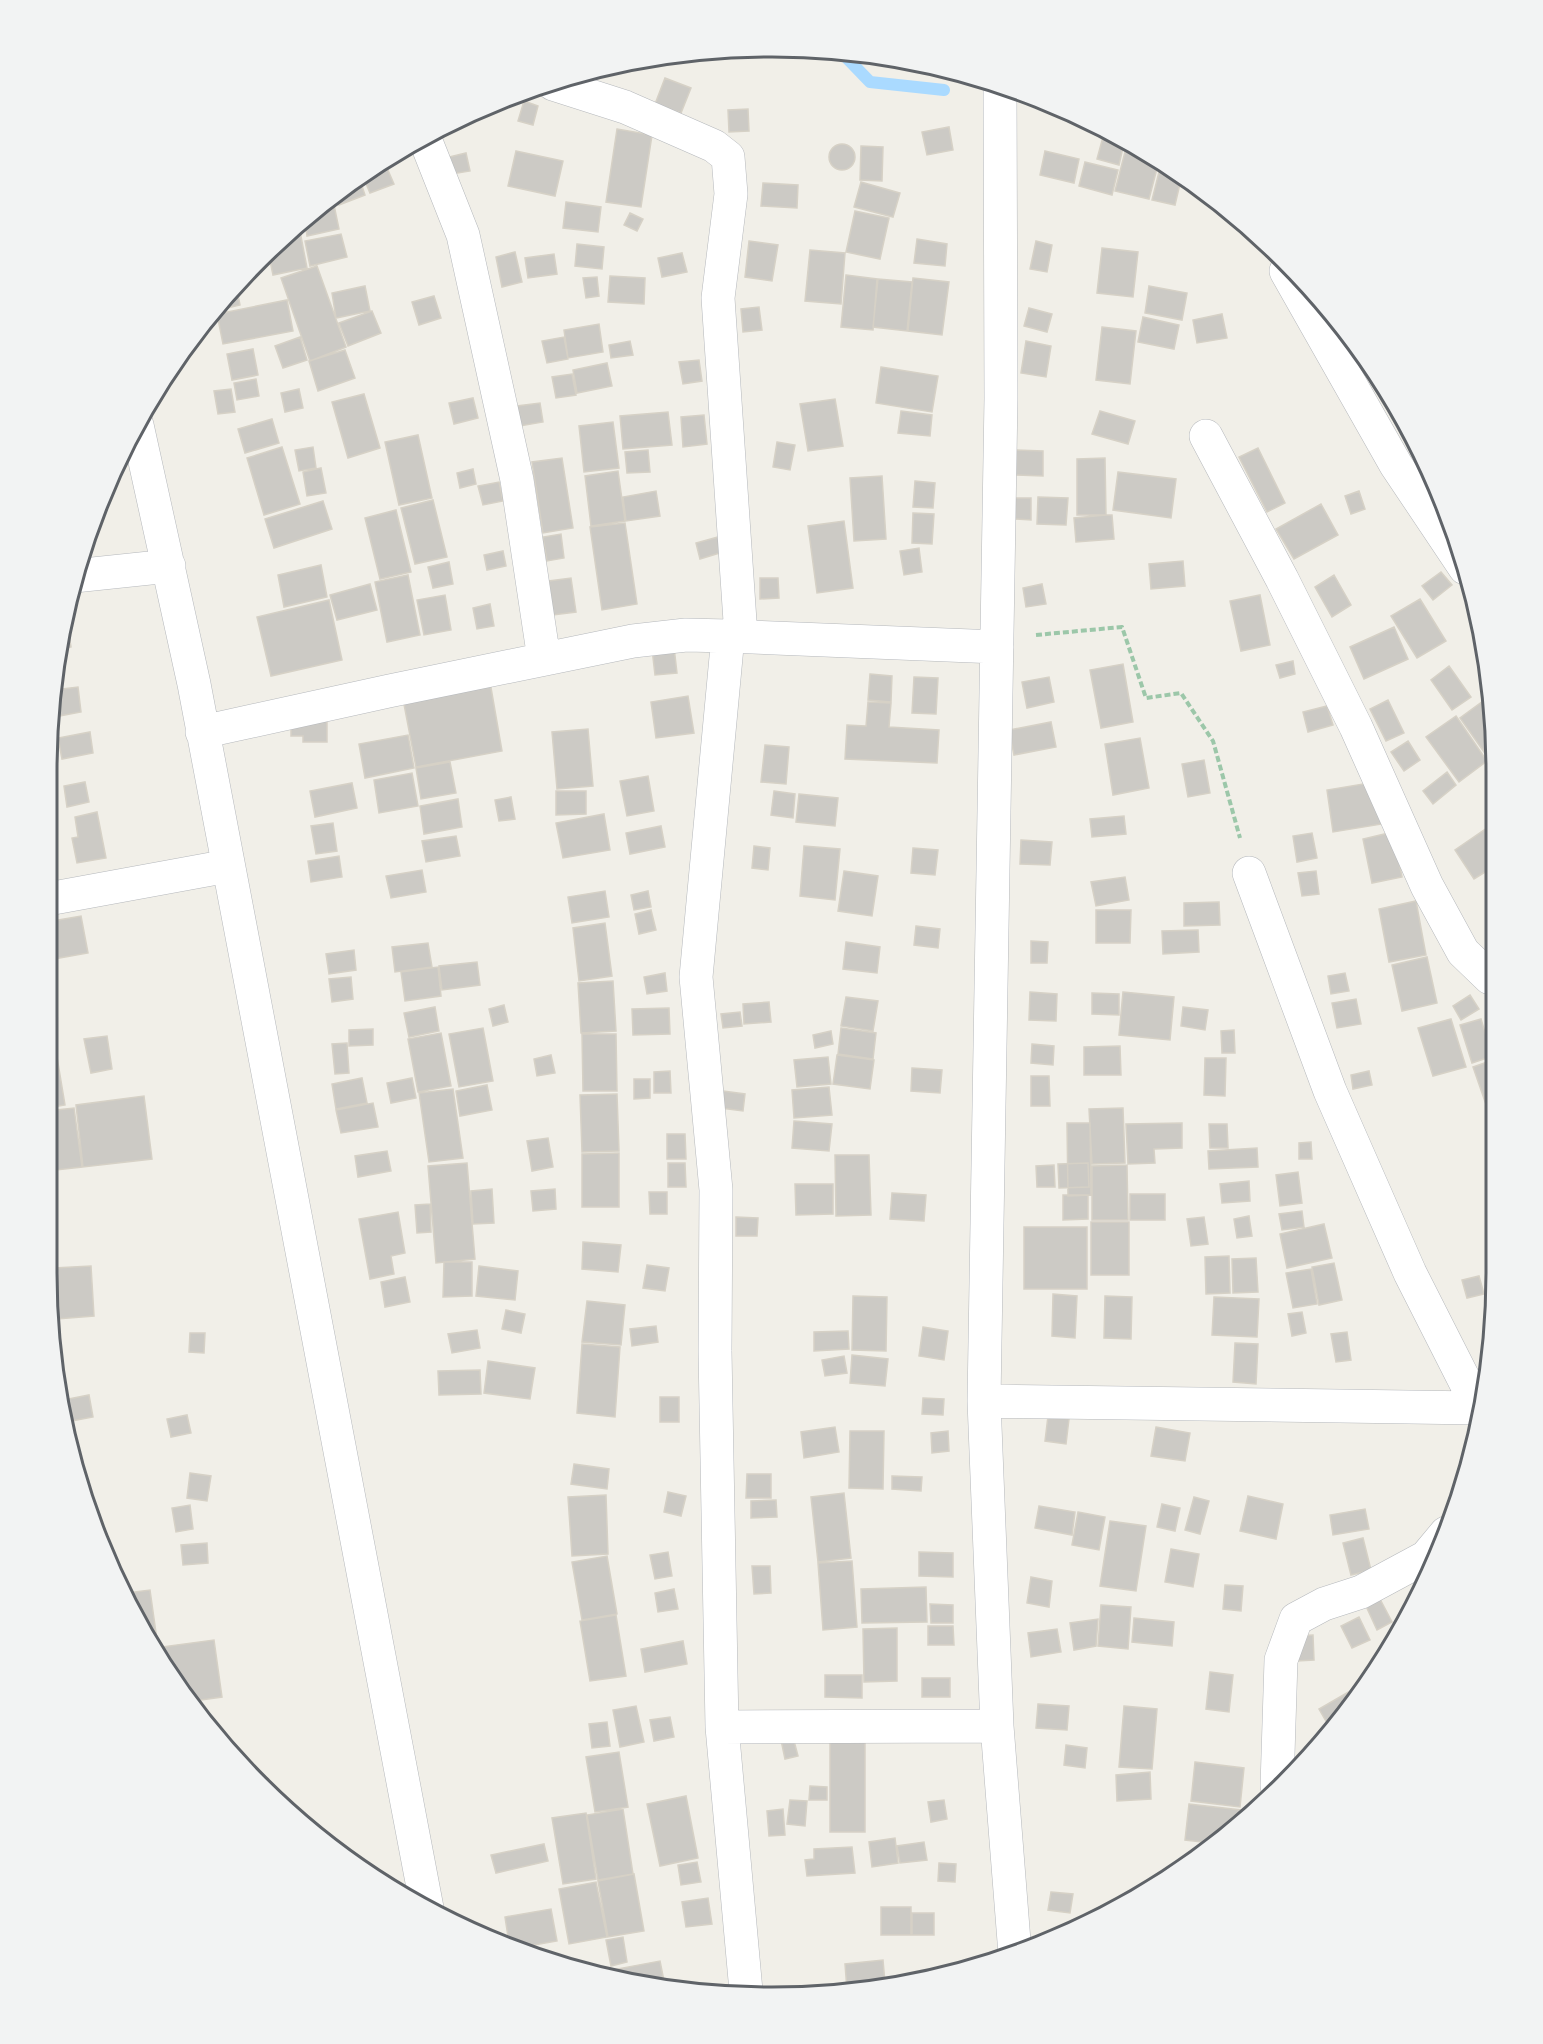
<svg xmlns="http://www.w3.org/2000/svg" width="1543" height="2044" font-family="'Source Sans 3',sans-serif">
<rect width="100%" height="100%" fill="#f1efe8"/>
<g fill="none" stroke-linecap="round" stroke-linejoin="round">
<path stroke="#aadaff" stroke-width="12" d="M842 53 870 82 944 90
M1025 97 1052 104"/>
</g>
<path fill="#cccac5" stroke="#d6d1c6" stroke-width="1.5" d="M665 78 691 88 681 113 655 104Z
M524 101 538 106 533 125 518 121Z
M748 109 749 131 729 132 728 110Z
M949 127 953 150 927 155 922 132Z
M617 129 652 135 641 207 606 202Z
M1103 137 1124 143 1119 165 1097 159Z
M1127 144 1159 161 1149 199 1115 191Z
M829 157a13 13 0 1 1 26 0a13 13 0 1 1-26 0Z
M861 146 883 147 882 181 860 180Z
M516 151 563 161 555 196 508 186Z
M1045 151 1079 159 1074 183 1040 175Z
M466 153 470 171 452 174 449 157Z
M384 161 394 184 370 193 362 174Z
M1085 162 1118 170 1112 195 1079 186Z
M1160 168 1178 172 1182 175 1175 205 1152 200Z
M359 177 365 195 339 205 336 196Z
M861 182 900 193 893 217 854 207Z
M763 183 798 185 797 208 761 206Z
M566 202 601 207 598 232 563 228Z
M334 205 339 229 307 236 305 221 320 208Z
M855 211 889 218 880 259 846 252Z
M630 213 643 219 637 231 624 225Z
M299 226 307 268 273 275 268 251Z
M341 234 347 257 310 266 305 241Z
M917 239 947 244 945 266 914 263Z
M749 241 778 245 772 281 745 277Z
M1036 241 1052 245 1047 272 1030 269Z
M577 244 604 247 602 269 575 266Z
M1102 248 1138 252 1133 297 1097 293Z
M810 250 845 253 841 304 805 301Z
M515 252 522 282 502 287 496 257Z
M682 253 687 272 662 277 658 258Z
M554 254 557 274 528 278 525 258Z
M317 266 346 347 310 361 281 278Z
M846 275 877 279 873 330 841 327Z
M610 276 645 278 644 304 608 302Z
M597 277 599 296 586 298 583 278Z
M913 278 949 282 942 335 908 331Z
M878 279 912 282 907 331 873 327Z
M236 285 240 305 215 311 214 310Z
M365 286 370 311 336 318 332 293Z
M1149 286 1187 293 1182 320 1145 313Z
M434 296 441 318 419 325 412 302Z
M287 300 293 331 223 344 217 314Z
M759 307 762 330 743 332 741 309Z
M1029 308 1052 314 1047 332 1024 326Z
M372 311 381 333 348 346 339 323Z
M1222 314 1227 338 1197 343 1193 320Z
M1143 317 1179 325 1174 349 1138 342Z
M599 324 603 352 568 358 564 330Z
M1102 327 1136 331 1130 384 1096 380Z
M300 337 307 360 283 368 275 346Z
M564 337 568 359 547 363 542 341Z
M630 341 633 355 611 358 609 345Z
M1026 341 1051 346 1046 377 1021 373Z
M253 349 258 375 232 380 227 354Z
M345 350 355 378 318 391 309 361Z
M699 360 702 381 683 384 679 362Z
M607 363 612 386 577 393 573 370Z
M881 367 938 376 932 412 876 403Z
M572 374 576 395 556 398 552 377Z
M256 379 259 396 237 400 234 383Z
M231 389 235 412 218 414 214 391Z
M299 389 303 408 285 412 281 393Z
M364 394 380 448 348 458 332 402Z
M473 398 478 418 454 424 449 403Z
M835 399 843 446 808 451 800 404Z
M540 403 543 422 520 426 517 406Z
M901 411 932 415 930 436 898 433Z
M1100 411 1135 421 1128 444 1092 434Z
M668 412 672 445 623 449 620 416Z
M704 415 707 444 683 447 681 417Z
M272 419 279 443 245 453 238 429Z
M613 422 619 468 584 472 579 426Z
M418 435 432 498 399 505 385 442Z
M777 442 795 445 790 470 773 467Z
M282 447 300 504 264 515 247 458Z
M313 447 316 468 299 471 295 450Z
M1258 448 1285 503 1267 512 1239 457Z
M648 450 650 472 627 473 625 452Z
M1014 450 1043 451V476L1014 475Z
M562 458 573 528 543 533 532 462Z
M1105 458 1106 515H1077V459Z
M321 468 326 493 307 496 303 472Z
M473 469 476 484 460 488 457 473Z
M618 471 625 521 591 526 585 476Z
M1118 472 1176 479 1171 518 1113 510Z
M882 476 886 539 854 541 850 478Z
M915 481 935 483 933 508 913 507Z
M499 482 503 501 483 505 478 486Z
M656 491 660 516 626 521 623 497Z
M1359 491 1365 509 1351 514 1345 496Z
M1038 497 1068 498 1066 525 1037 524Z
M1015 498H1031V520L1015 519Z
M433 500 447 557 415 564 401 508Z
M323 501 332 529 274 548 265 519Z
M1321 504 1338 535 1294 559 1276 529Z
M396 510 411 572 380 579 365 518Z
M913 513 934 514 932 544 912 543Z
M1106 515H1112L1114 539 1076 542 1074 518Z
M844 521 853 588 817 593 808 526Z
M625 523 637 604 602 610 590 527Z
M561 534 564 558 547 561 543 537Z
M718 537 723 552 700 559 696 543Z
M919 548 922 572 904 575 900 551Z
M503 551 506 566 487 570 484 555Z
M1183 561 1185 586 1151 589 1149 564Z
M449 562 453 584 433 588 428 567Z
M321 565 327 597 284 607 278 575Z
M1441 572 1452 585 1433 600 1422 586Z
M408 575 420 635 387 642 375 582Z
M1334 575 1351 605 1332 617 1315 587Z
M571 578 576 612 553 615 549 581Z
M760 578H778L779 598 760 599Z
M370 584 377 610 337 620 330 595Z
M1042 584 1046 604 1026 607 1023 588Z
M445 595 451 630 424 635 417 600Z
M1260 595 1270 645 1241 651 1230 601Z
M1420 599 1446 641 1417 658 1391 616Z
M329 600 342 660 271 676 257 617Z
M490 604 494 626 477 629 473 608Z
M66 617 71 647 60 649Z
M1394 627 1408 659 1364 679 1350 647Z
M674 647 677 673 655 675 652 649Z
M1293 661 1295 674 1280 678 1276 665Z
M1123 664 1133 722 1101 728 1090 670Z
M1488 665 1490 677V681L1482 670Z
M1449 666 1471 697 1452 710 1431 680Z
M870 674 892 676 891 702 868 700Z
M914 677 938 678 936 714 912 713Z
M1049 677 1054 702 1027 708 1022 682Z
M490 682 502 751 416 767 403 699Z
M78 687 81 712 49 718 54 690Z
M688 696 694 733 656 738 651 702Z
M1490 696V758L1489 759 1460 718Z
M1388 700 1404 733 1386 741 1370 709Z
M868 702 891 703 889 727 939 730 937 763 845 759 847 725 866 726Z
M1327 706 1333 725 1308 732 1303 712Z
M1456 716 1487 761 1459 782 1426 737Z
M291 718H327V742H303V736H291Z
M1051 722 1056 747 1014 755 1009 730Z
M588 729 593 786 557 789 552 732Z
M90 732 93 753 62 759 58 738Z
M408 735 414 768 365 778 359 744Z
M1140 738 1149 788 1113 795 1105 744Z
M1408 741 1420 760 1404 771 1391 752Z
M765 745 789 747 786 784 761 782Z
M1204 760 1210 793 1188 797 1182 764Z
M450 762 456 793 421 799 416 768Z
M1447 772 1456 785 1433 804 1423 791Z
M412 773 418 806 379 813 374 780Z
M648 776 654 811 627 816 620 781Z
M85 782 89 802 67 807 64 786Z
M1375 782 1382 824 1333 832 1327 790Z
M352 783 357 808 315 817 310 791Z
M556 791H586V814L556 815Z
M774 791 795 794 793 818 771 815Z
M799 794 838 798 835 826 796 822Z
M511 797 515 819 499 821 495 800Z
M458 799 462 827 424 834 420 806Z
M97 812 106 858 77 863 72 838 78 837 75 817Z
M604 814 610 850 563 858 556 823Z
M1124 816 1126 834 1092 837 1090 819Z
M333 823 337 851 316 854 311 826Z
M661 826 665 847 630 854 626 833Z
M1490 826V869L1474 879 1455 850Z
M1393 832 1402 877 1372 883 1363 839Z
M1312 833 1317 858 1297 862 1293 836Z
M456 836 460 856 426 862 422 841Z
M1021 840 1052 842 1050 865 1020 864Z
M754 846 770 848 768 870 752 868Z
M804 846 840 849 835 900 800 896Z
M913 848 938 850 935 875 911 873Z
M339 856 342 877 311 882 308 861Z
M422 870 426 892 391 898 386 876Z
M844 871 878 876 872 916 838 911Z
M1316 871 1319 894 1302 896 1298 873Z
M1125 877 1129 900 1096 906 1091 882Z
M605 891 609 917 572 923 568 897Z
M648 891 651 907 634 910 631 895Z
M1416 901 1426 955 1389 962 1379 909Z
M1219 902 1220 925 1184 926V903Z
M651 910 656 930 639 934 635 914Z
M1096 910H1131L1130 943H1096Z
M81 916 88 953 48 960 47 922Z
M605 923 612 976 579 981 573 928Z
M916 926 940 929 938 948 914 945Z
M1198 930 1199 952 1163 954 1162 931Z
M1031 941 1048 942 1047 963H1031Z
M846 942 880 947 877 973 843 969Z
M428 943 432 967 395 972 392 947Z
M354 950 356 970 329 974 326 954Z
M1427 957 1437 1003 1402 1011 1392 965Z
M477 962 480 985 442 990 439 966Z
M438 967 441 996 405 1001 401 972Z
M665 973 667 991 647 994 644 977Z
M1345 973 1349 991 1331 994 1328 976Z
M351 977 353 999 332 1002 329 979Z
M613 981 616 1031 581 1033 578 983Z
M1030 992 1057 994 1056 1021 1029 1020Z
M1123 992 1174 997 1170 1040 1119 1035Z
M1092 993 1119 994V1015L1092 1014Z
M1470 995 1479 1009 1461 1020 1453 1006Z
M846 997 878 1001 873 1031 841 1026Z
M1356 999 1361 1024 1337 1028 1332 1003Z
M769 1002 771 1022 744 1024 743 1004Z
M504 1005 508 1022 493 1026 489 1009Z
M435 1007 439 1031 409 1037 404 1013Z
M1183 1007 1208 1010 1205 1030 1181 1026Z
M669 1008 670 1034 633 1035 632 1009Z
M740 1012 742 1026 723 1028 721 1014Z
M1451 1019 1466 1067 1433 1076 1418 1028Z
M1481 1019 1490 1049V1057L1472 1063 1460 1025Z
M483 1028 493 1081 459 1087 449 1034Z
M841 1028 876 1033 873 1059 838 1054Z
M373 1029V1045L349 1046V1030Z
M1234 1030 1235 1053H1222L1221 1031Z
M831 1031 833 1044 815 1048 813 1035Z
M441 1033 451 1086 418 1092 408 1039Z
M582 1034H616L617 1091H583Z
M107 1036 112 1069 91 1073 84 1039Z
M347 1043 349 1073 335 1074 332 1044Z
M1032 1044 1054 1046 1053 1065 1031 1063Z
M55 1045 65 1105 47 1108V1046Z
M1120 1046 1121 1075H1084V1047Z
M551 1055 555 1073 537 1076 534 1059Z
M837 1055 874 1060 870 1089 833 1084Z
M828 1057 831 1084 797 1087 794 1060Z
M1205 1058H1226L1225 1096 1204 1095Z
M1490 1061V1116L1473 1067Z
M912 1068 942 1070 940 1093 911 1091Z
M670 1071 671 1093H654V1072Z
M1369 1071 1372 1085 1353 1089 1351 1075Z
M1031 1076H1049L1050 1106H1031Z
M362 1078 367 1103 336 1109 332 1084Z
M412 1078 416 1098 391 1103 387 1083Z
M634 1079H650V1098L634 1099Z
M487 1085 492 1110 460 1116 456 1091Z
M829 1087 832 1115 794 1118 792 1090Z
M453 1089 463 1158 429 1162 419 1093Z
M723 1091 745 1094 743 1111 721 1108Z
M617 1094 619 1151 582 1152 580 1095Z
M144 1096 152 1159 83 1167 76 1105Z
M373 1103 378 1127 341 1133 336 1110Z
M74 1108 82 1167 47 1171V1111Z
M1123 1108 1125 1163 1092 1164 1089 1109Z
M794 1121 832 1124 829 1151 792 1148Z
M1067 1123H1090L1091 1195 1068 1196Z
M1182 1123V1148L1154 1149 1155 1163 1128 1164 1126 1124Z
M1209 1124H1227L1228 1148H1210Z
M667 1134H685L686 1159H667Z
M548 1138 553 1167 532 1171 527 1141Z
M1311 1142 1312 1159H1299V1143Z
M1257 1148 1258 1167 1209 1169 1208 1151Z
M387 1151 391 1171 358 1177 355 1156Z
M619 1153V1207H582V1154Z
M835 1155H869L871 1215 836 1216Z
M467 1163 475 1259 436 1263 428 1166Z
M668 1163H685L686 1187H668Z
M1088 1163 1089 1187 1059 1188 1058 1164Z
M1054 1165 1055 1187H1037L1036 1166Z
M1127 1165 1128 1220H1092V1166Z
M1298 1172 1302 1203 1280 1206 1276 1175Z
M1249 1181 1250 1201 1222 1203 1220 1184Z
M795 1184H833V1214L796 1215Z
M492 1189 494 1223 473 1224 471 1191Z
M555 1189 556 1209 533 1211 531 1191Z
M649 1192H667V1214H650Z
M892 1193 926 1195 924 1221 890 1219Z
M1130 1194H1165V1220H1130Z
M1063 1195H1088V1219L1063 1220Z
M430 1204 431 1232 417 1233 415 1205Z
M1302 1211 1304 1227 1282 1230 1279 1214Z
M398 1212 405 1253 391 1256 394 1274 370 1279 359 1219Z
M1249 1216 1252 1236 1237 1238 1234 1219Z
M736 1217 758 1218 757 1236H736Z
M1204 1217 1208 1244 1191 1246 1187 1219Z
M1091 1222H1129V1275H1091Z
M1324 1224 1332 1258 1287 1268 1280 1234Z
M1024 1227H1087V1289H1024Z
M583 1242 621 1245 618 1272 582 1269Z
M1229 1256 1230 1293 1206 1294 1205 1257Z
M1256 1258 1258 1292 1233 1293 1232 1259Z
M444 1262H472V1296L443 1297Z
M1334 1263 1342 1300 1319 1305 1312 1267Z
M647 1265 669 1268 665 1291 643 1288Z
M91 1266 94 1316 57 1319 54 1268Z
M479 1266 518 1271 515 1300 476 1296Z
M1311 1269 1317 1304 1293 1308 1286 1273Z
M1479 1276 1484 1294 1467 1298 1462 1280Z
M405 1277 410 1302 385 1307 381 1282Z
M1053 1294 1077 1296 1075 1338 1052 1336Z
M853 1296 887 1297 886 1351 852 1350Z
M1105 1296 1132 1297 1131 1339 1104 1338Z
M1214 1297 1259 1299 1257 1337 1212 1335Z
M587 1301 625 1305 621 1345 582 1342Z
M506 1310 525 1314 521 1333 502 1329Z
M1302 1312 1306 1333 1292 1336 1288 1314Z
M656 1326 658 1342 632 1346 630 1329Z
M923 1327 948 1331 944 1360 919 1356Z
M477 1330 480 1348 452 1353 448 1334Z
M848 1331 849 1349 814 1351V1332Z
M1347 1332 1351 1360 1336 1362 1331 1334Z
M190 1333H205L204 1353 189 1352Z
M1235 1343 1258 1344 1256 1384 1233 1382Z
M582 1344 620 1347 615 1417 577 1413Z
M852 1355 888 1359 885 1386 850 1383Z
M844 1356 847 1373 825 1376 822 1360Z
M488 1361 535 1368 530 1399 484 1393Z
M480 1370 481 1394 439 1395 438 1371Z
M89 1395 93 1417 66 1422 63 1400Z
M660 1397H679V1422H660Z
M923 1398 944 1399 943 1415 922 1414Z
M187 1415 191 1433 171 1437 167 1419Z
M1048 1416 1069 1419 1066 1444 1045 1441Z
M835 1427 839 1452 804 1458 801 1432Z
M1156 1427 1190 1433 1185 1461 1151 1456Z
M850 1431H884L883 1489 849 1488Z
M948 1431 949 1451 932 1453 931 1433Z
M574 1464 609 1469 607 1489 571 1484Z
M190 1473 211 1476 207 1501 187 1498Z
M747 1474H771V1498H746Z
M892 1476 922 1477 921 1491 892 1489Z
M668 1492 686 1496 681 1516 664 1512Z
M844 1493 851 1558 818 1562 811 1497Z
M606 1495 608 1554 572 1556 568 1497Z
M1248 1496 1283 1504 1276 1539 1240 1531Z
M1194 1497 1209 1501 1200 1534 1185 1530Z
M776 1500 777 1517 751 1518V1501Z
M1162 1504 1180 1508 1175 1531 1157 1527Z
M190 1505 193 1529 176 1532 172 1508Z
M1039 1506 1075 1512 1072 1535 1035 1528Z
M1365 1509 1369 1529 1333 1535 1330 1515Z
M1078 1512 1105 1517 1099 1550 1072 1545Z
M1110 1521 1146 1526 1136 1591 1100 1586Z
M1363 1538 1371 1570 1351 1575 1343 1543Z
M207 1543 208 1563 183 1565 181 1545Z
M1171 1549 1199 1554 1193 1587 1165 1582Z
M668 1552 672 1576 655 1579 650 1555Z
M919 1552 953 1553V1577L919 1576Z
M607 1556 617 1614 582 1620 572 1562Z
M852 1561 857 1627 823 1630 818 1563Z
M752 1566H770L771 1593 754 1594Z
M1031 1577 1052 1581 1049 1607 1027 1603Z
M1225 1585 1243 1586 1241 1611 1223 1609Z
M926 1587 927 1622 862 1623 861 1589Z
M674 1589 678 1609 658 1612 655 1593Z
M150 1590 158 1647H153L144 1635 126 1593Z
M1380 1599 1392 1622 1377 1630 1366 1606Z
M930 1604 953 1605V1623H931Z
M1101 1605 1131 1607 1128 1649 1098 1646Z
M616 1615 626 1676 590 1681 580 1621Z
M1359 1617 1370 1640 1352 1648 1341 1626Z
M1134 1618 1174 1622 1172 1646 1132 1642Z
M1098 1619 1096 1646 1074 1650 1070 1623Z
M928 1626H953L954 1645H928Z
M897 1628V1681L864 1682 863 1629Z
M1057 1629 1061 1652 1031 1657 1028 1633Z
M1313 1635 1314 1660 1297 1661 1296 1636Z
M214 1640 222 1697 194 1701 154 1648Z
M683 1641 687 1664 645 1672 641 1649Z
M1210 1672 1233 1675 1229 1712 1206 1709Z
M825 1675H862V1698L825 1697Z
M922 1678H950V1697H922Z
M1364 1683 1365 1684 1331 1730 1319 1709Z
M1038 1704 1069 1706 1067 1730 1036 1728Z
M636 1706 644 1742 620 1747 613 1710Z
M1124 1706 1157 1709 1152 1769 1119 1767Z
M670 1717 674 1737 654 1741 650 1720Z
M607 1722 610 1746 592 1748 589 1724Z
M793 1737 798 1756 785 1759 781 1740Z
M830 1742H865V1832H830Z
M1066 1745 1087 1748 1085 1768 1064 1765Z
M619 1752 628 1807 595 1812 586 1757Z
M1195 1762 1244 1768 1240 1807 1191 1801Z
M1150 1772 1151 1799 1117 1801 1116 1775Z
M810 1786 827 1787V1800H809Z
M686 1796 698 1858 660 1866 647 1804Z
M790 1800 807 1801 805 1826 787 1824Z
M944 1800 947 1819 931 1822 928 1802Z
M1189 1804 1241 1810V1817L1211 1843 1185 1840Z
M623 1809 633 1874 598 1880 587 1815Z
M783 1809 785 1835 769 1836 767 1811Z
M586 1813 596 1879 563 1884 552 1818Z
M895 1838 898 1863 872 1867 869 1842Z
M924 1842 927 1860 900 1863 897 1846Z
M544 1844 548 1861 496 1873 491 1855Z
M852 1847 855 1873 807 1876 805 1860 814 1859V1849Z
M697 1862 701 1882 681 1885 678 1865Z
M939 1863 956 1864 955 1882 938 1881Z
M634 1874 644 1931 608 1937 598 1881Z
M596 1882 607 1937 569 1944 559 1889Z
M1051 1892 1073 1894 1070 1913 1048 1910Z
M708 1898 712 1924 686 1927 682 1902Z
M881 1907H911V1935H881Z
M551 1909 557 1941 523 1947 509 1943 505 1917Z
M912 1913H934V1935H912Z
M623 1937 627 1962 611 1966 606 1940Z
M883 1960 885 1983 847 1990 845 1964Z
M660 1961 665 1986 630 1983 614 1978 612 1970Z"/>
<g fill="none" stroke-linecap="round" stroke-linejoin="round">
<defs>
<path id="minor" d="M553 84 625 107 714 146 728 157 731 194 718 298 741 636
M1000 87 1001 398 984 1401 997 1726 1015 1954
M425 139 463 235 517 480 544 659
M1286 271 1396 465 1465 568
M137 425 194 684 427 1908
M1206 436 1282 579 1356 727 1427 886 1463 952 1490 978
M74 576 169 566
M728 636 696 977 716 1190 715 1351 722 1727 746 1991
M202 732 389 691 633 641 686 635 728 636 997 647
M1249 873 1330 1091 1410 1273 1480 1411
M48 899 228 866
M984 1401 1478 1408
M722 1727 997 1726
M1277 1786 1281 1660 1296 1619 1324 1604 1361 1592 1426 1557 1446 1533"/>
</defs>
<use href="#minor" stroke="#b5b8bc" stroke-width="34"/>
<path stroke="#9cc7a9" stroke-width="4" stroke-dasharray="6 3" stroke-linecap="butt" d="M1036 635 1122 627 1146 698 1181 693 1213 741 1240 838"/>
<use href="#minor" stroke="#fff" stroke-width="33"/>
</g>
<path d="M0 0H1543V2044H0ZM771 57H772A714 714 0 0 1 1486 771V1273A714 714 0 0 1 772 1987H771A714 714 0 0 1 57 1273V771A714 714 0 0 1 771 57Z" fill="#f2f3f3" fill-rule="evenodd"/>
<path fill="none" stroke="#5f6368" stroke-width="3" d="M771 57H772A714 714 0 0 1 1486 771V1273A714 714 0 0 1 772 1987H771A714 714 0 0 1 57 1273V771A714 714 0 0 1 771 57Z"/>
</svg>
